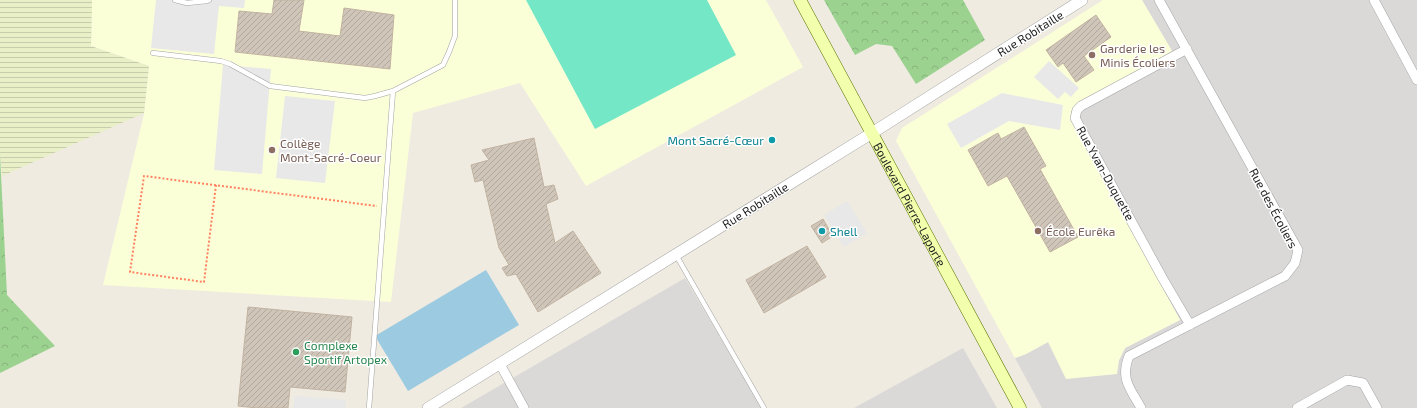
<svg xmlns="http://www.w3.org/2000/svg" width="1417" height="408" font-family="'Exo 2',sans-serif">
<defs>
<pattern id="farmland-rules" width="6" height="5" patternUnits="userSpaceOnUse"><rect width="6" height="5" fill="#e9f0c8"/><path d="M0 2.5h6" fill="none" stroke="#c7cdab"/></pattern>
<pattern id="forest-crowns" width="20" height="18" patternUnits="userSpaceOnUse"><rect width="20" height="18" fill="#9cd290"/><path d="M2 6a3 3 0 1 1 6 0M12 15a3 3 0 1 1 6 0" fill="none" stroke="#86b47c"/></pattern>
<pattern id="building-hatch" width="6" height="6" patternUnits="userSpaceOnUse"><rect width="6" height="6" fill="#cfc5b9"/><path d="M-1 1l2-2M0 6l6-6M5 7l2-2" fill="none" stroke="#b1a99e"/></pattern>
</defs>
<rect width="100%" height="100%" fill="#efebe0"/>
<path fill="#dad9d8" d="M1142 0H1417V408H1042L1015 358 1026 354 1048 342 1119 360 1125 348 1180 320 1072 121 1071 111 1172 51Z
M685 278 762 408H461Z
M963 348 997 408H854Z"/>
<path fill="#fbffd8" d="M92 0H766L803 67 586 186 520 83 413 113 391 302 103 285 144 114 149 66 91 46Z
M1103 0H1142L1172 51 1071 111 1072 121 1180 320 1125 348 1119 360 1117 374 1066 379 1048 342 1026 354 1015 358 896 141 902 128Z"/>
<path fill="url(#farmland-rules)" d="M0 0H92L91 46 149 66 144 113 2 176 0 154Z"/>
<path fill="url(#forest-crowns)" d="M824 0H963L985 40 916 84 892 46 876 44 855 55Z
M0 154 7 295 55 346 0 373Z"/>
<path fill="#74e7c7" d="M526 0H707L736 55 595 129Z"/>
<path fill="#e8e8e8" d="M156 0H245L244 8 219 6 214 54 151 48Z
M1049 61 1079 88 1071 97 1065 92 1058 99 1034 77Z
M223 65 271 69 262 174 214 170Z
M1002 93 1063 105 1060 130 1009 121 961 148 947 124Z
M285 96 335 101 325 183 276 178Z
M847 201 867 233 844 247 824 215Z
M295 396 346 400 345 408H293Z"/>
<path fill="#9bcae1" d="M486 270 519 325 408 391 375 336Z"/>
<path fill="url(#building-hatch)" stroke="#c2b3a1" d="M274 0H304L299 31 340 36 344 8 394 15 390 69 235 52 239 11 272 14Z
M1096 15 1111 37 1084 56 1094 70 1076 82 1063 63 1058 67 1046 50Z
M1024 127 1046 166 1040 169 1078 237 1050 252 1007 176 988 186 968 150 998 133 1001 139Z
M534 138 544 187 554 185 558 199 546 204 555 243 573 231 601 273 538 312 516 274 507 276 502 268 509 265 499 248 483 180 475 182 471 165 489 160 482 150Z
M823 219 833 236 822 243 811 226Z
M807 246 826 277 764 313 746 280Z
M248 307 352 317 345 392 290 387 288 408H257L238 406Z"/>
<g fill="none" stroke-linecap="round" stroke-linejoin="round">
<defs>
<path id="service" d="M175 0 187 3 207 1 209 0
M153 53 221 61 230 64 270 86 365 98 375 96 393 91 443 65 449 52 455 36V0
M676 255 764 408
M369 408 393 91"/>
<path id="minor" d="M1374 0 1417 80
M1187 49 1081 106 1077 110 1075 118 1163 279 1190 325
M500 364 524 408
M1141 408C1130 388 1120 379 1129 356L1285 276 1295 263 1298 250 1159 0
M1297 408 1347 380 1363 383 1377 408"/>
<path id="tertiary" d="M428 408 872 133 1082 0"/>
<g id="secondary">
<path id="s1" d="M800 0 1020 408"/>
</g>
</defs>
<use href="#service" stroke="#a3a3a3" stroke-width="5.5"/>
<use href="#minor" stroke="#a3a3a3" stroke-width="10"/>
<use href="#tertiary" stroke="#a3a3a3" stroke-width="12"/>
<use href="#secondary" stroke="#5c7500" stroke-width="13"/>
<path stroke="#ff8260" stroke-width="2" stroke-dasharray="2 2" stroke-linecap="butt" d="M216 185 204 282 130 272 144 176 377 206"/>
<use href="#service" stroke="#fff" stroke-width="4.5"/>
<use href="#minor" stroke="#fff" stroke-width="9"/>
<use href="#tertiary" stroke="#fff" stroke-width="11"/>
<use href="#secondary" stroke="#f2ffad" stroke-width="12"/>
</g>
<g fill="#8d6e63" stroke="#fff" stroke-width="1.5">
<circle cx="1092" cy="55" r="4"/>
<circle cx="272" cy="150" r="4"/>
<circle cx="1038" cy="231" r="4"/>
</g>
<g fill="#0f9aa8" stroke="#fff" stroke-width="1.5">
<circle cx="772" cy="140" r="4"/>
<circle cx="822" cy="231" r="4"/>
</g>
<circle fill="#2e9e5b" stroke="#fff" stroke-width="1.5" cx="296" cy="352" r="4"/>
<g text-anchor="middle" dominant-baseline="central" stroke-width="3" stroke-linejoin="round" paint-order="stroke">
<g font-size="12" fill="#1c1c1c" stroke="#fff">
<text transform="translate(1030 33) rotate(-32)">Rue Robitaille</text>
<text transform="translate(1106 173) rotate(61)">Rue Yvan-Duquette</text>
<text stroke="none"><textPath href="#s1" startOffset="232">Boulevard Pierre-Laporte</textPath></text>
<text transform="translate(755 205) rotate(-32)">Rue Robitaille</text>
<text transform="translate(1274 208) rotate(62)">Rue des Écoliers</text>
</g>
<g font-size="12" fill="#785e54" stroke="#fff" text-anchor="start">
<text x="1100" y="48">Garderie les<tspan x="1100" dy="14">Minis Écoliers</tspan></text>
<text x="280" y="143">Collège<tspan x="280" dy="14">Mont-Sacré-Coeur</tspan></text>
<text x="1046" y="231">École Eurêka</text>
</g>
<g font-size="12" fill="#0d838f" stroke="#fff" text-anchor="end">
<text x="764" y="140">Mont Sacré-Cœur</text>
<text x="830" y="231" text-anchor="start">Shell</text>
</g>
<g font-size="12" fill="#27864d" stroke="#fff" text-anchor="start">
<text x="304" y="345">Complexe<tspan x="304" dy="14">Sportif Artopex</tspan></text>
</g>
</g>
</svg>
